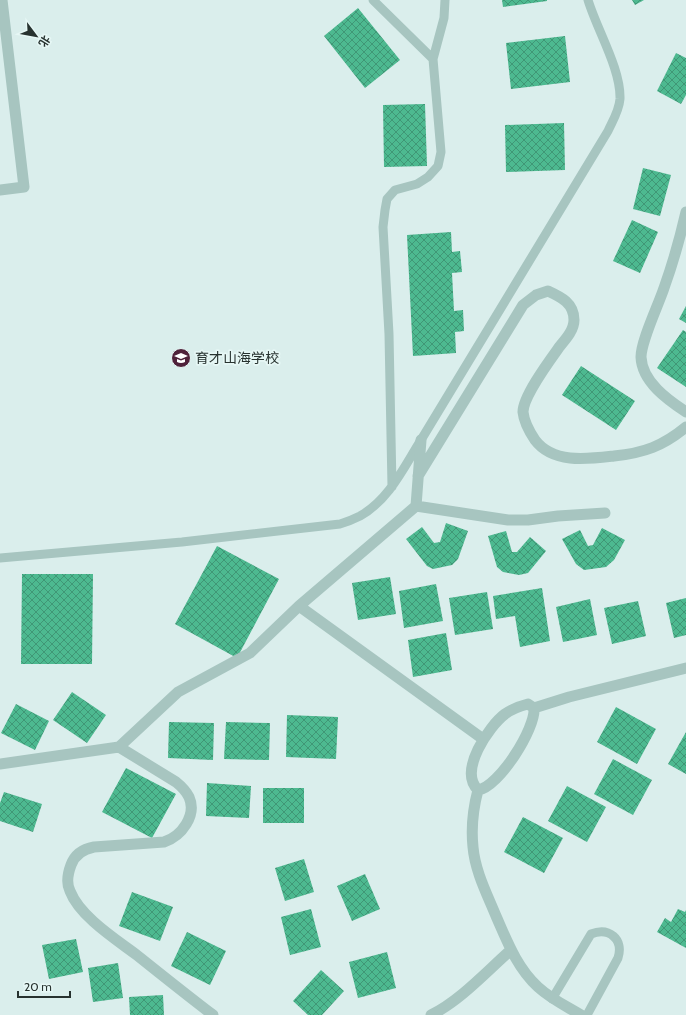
<svg xmlns="http://www.w3.org/2000/svg" width="686" height="1015" font-family="Cabin,'Noto Sans SC',sans-serif">
<defs>
<pattern id="building-cross-hatch" width="8" height="8" patternUnits="userSpaceOnUse"><rect width="8" height="8" fill="#4db990"/><path d="M0 0l8 8M0 8l8-8" fill="none" stroke="#409776"/></pattern>
</defs>
<rect width="100%" height="100%" fill="#daeeec"/>
<path fill="url(#building-cross-hatch)" d="M502 0H547V1L503 7Z
M632 0H644L635 5Z
M358 8 400 60 365 88 324 36Z
M565 36 570 82 511 89 506 43Z
M676 53 686 58V95L681 104 657 91Z
M425 104 427 166 384 167 383 105Z
M564 123 565 170 506 172 505 125Z
M643 168 671 175 660 216 633 209Z
M632 220 658 232 640 273 613 261Z
M451 232 452 252 460 251 462 272 452 273 454 311 463 310 464 331 455 332 456 353 413 356 407 235Z
M686 306V323L679 319Z
M683 330 686 332V387L657 368Z
M581 366 635 401 616 430 562 395Z
M446 523 468 531 458 559 452 565 433 569 427 566 406 539 422 527 434 543 440 542Z
M602 528 625 540 614 560 606 567 584 570 576 564 562 539 580 530 588 546 593 545Z
M506 531 512 552H517L530 537 546 551 528 573 519 575 503 572 497 567 488 536Z
M217 546 279 579 237 658 175 624Z
M22 574H93L92 664H21Z
M390 577 396 614 358 620 352 583Z
M436 584 443 621 404 628 399 591Z
M542 588 550 641 520 647 515 616 496 619 493 596Z
M487 592 493 629 455 635 449 598Z
M686 598V635L674 638 666 603Z
M590 599 597 635 563 642 556 607Z
M638 601 646 636 612 644 604 608Z
M446 633 452 670 413 677 408 640Z
M72 692 106 715 87 743 53 720Z
M16 704 49 721 35 750 1 733Z
M616 707 656 729 637 764 597 742Z
M287 715 338 717 336 759 286 757Z
M169 722 214 723 213 760 168 758Z
M226 722 270 723 269 760 224 759Z
M686 732V774L668 764Z
M613 759 652 780 633 815 594 794Z
M126 768 176 794 152 838 102 812Z
M207 783 251 786 249 818 206 816Z
M567 786 606 807 587 842 548 821Z
M263 788H304V823H263Z
M4 792 42 804 33 832 0 821V803Z
M523 817 563 838 544 873 504 852Z
M304 859 314 892 285 901 275 868Z
M365 874 380 909 352 921 337 886Z
M132 892 173 907 160 941 119 926Z
M311 909 321 947 290 955 281 917Z
M678 909 685 912 686 910V948L657 932 665 918 671 922Z
M187 932 226 951 210 985 171 966Z
M76 939 83 972 49 979 42 945Z
M387 952 396 988 358 998 349 962Z
M118 963 123 998 93 1002 88 968Z
M321 970 344 991 322 1015H308L293 1001Z
M163 995 164 1015H130L129 997Z"/>
<g fill="none" stroke-linecap="round" stroke-linejoin="round">
<path stroke="#a7c5c0" stroke-width="9" d="M373 0 433 59
M392 487 389 334 383 227 385 210 387 199 395 190 417 184 428 177 438 166 441 152 433 59 444 18 445 0
M0 558 182 542 340 524C347 522 354 519 360 516 389 500 404 467 421 440L608 131C613 120 619 111 620 99 621 69 597 30 588 0
M552 999 591 934C609 927 624 939 618 958L587 1015"/>
<path stroke="#a7c5c0" stroke-width="11" d="M0 190 24 187 2 0
M686 212C680 238 673 263 664 288 658 306 641 341 641 357 642 382 668 400 686 412
M418 476 523 305 536 295 548 291C561 297 574 303 574 320 574 330 566 339 560 346 550 360 523 396 523 412 524 422 529 431 535 440 553 464 588 459 614 456 644 453 663 446 686 427
M416 506 508 520H528L558 516 605 513
M299 606 483 739
M534 708C536 728 499 787 478 790 458 771 489 726 505 714 512 709 520 706 528 704L534 708 569 697 686 668
M119 747 176 782C181 786 186 791 189 797 197 815 182 836 164 842L94 847C83 849 75 854 71 865 68 873 66 883 70 891 80 917 117 940 138 956 163 976 188 996 213 1015
M0 764 119 747 178 692 250 653 299 606 416 506 421 440
M478 790C473 809 471 828 473 847 475 871 487 894 496 916 507 941 517 968 538 987 551 999 566 1006 581 1015
M431 1015C460 1001 487 971 511 950"/>
</g>
<defs>
<symbol id="school-disc" viewBox="-11 -11 22 22"><circle r="9.5" fill="#4f213a" stroke="#e6f7f5"/><path d="M0-5L7-2L0 1L-7-2ZM-4 1L0 2.5L4 1V4Q0 6-4 4Z" fill="#fff"/></symbol>
</defs>
<g fill-rule="evenodd">
<use href="#school-disc" x="170" y="347" width="22" height="22"/>
</g>
<g text-anchor="middle" dominant-baseline="central" stroke-width="3.5" stroke-linejoin="round" paint-order="stroke">
<g font-size="14" fill="#27322f" stroke="#e6f7f5" text-anchor="start">
<text x="195" y="358">育才山海学校</text>
</g>
</g>
<g transform="translate(36 36) rotate(122)" stroke="#e6f7f5" stroke-width="3" paint-order="stroke">
<path d="M0-3L7 15L0 10L-7 15Z" fill="#27322f"/>
<text y="-6" font-size="11" font-weight="bold" text-anchor="middle" fill="#27322f">北</text>
</g>
<path d="M18 991v6h52v-6" fill="none" stroke="#27322f" stroke-width="2"/>
<text x="24" y="991" font-size="12" fill="#27322f" stroke="#e6f7f5" stroke-width="3" paint-order="stroke">20 m</text>
</svg>
